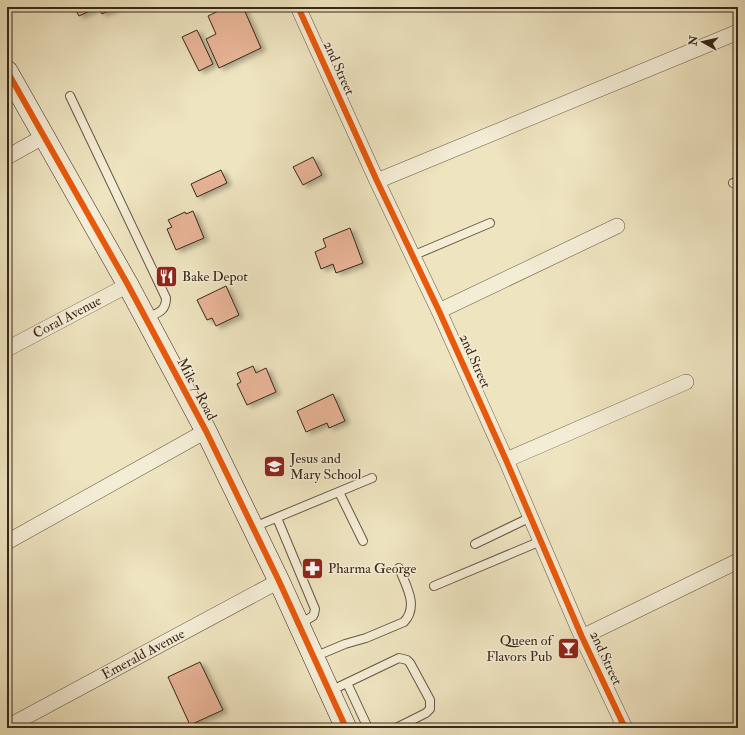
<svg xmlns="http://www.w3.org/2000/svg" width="745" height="735" font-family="'IM FELL Double Pica',serif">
<defs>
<filter id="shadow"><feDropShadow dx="4.5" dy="2.5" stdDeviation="2" flood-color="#0004"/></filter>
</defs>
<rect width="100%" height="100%" fill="#eee4c0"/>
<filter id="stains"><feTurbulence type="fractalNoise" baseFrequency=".005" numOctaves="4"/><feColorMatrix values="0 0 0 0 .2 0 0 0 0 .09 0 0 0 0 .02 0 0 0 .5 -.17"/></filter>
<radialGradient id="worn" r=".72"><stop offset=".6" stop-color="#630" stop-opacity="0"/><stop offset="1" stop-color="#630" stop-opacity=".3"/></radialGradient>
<path fill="#e9b598" stroke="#382718" filter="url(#shadow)" d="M74 7H117L102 14 98 7 79 16Z
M227 7 228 9 232 7H243L261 48 219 68 206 39 216 34 208 16Z
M197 30 213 64 199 71 182 37Z
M313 157 322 175 303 185 293 167Z
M221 170 227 183 197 197 191 184Z
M193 211 204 238 176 250 167 229 172 227 168 220 185 212 186 214Z
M350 228 363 263 336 273 333 264 321 269 315 252 326 247 323 239Z
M226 286 239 315 216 326 212 318 207 320 197 300Z
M253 366 256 373 266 368 276 392 247 405 237 384 241 382 237 373Z
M333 394 345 421 329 428 327 423 306 432 297 411Z
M200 662 223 710 190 725 168 677Z"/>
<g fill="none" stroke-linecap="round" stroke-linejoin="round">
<defs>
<path id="lane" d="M7 8 9 7
M70 96 166 298C166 312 157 313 146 318
M733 183 738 181
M412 256 490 223
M339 492 363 541
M277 518 315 609 314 614 313 616 300 624
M254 527 372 478
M475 544 531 517
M434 586 541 541
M314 657 345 644 366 638 404 622C419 606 406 586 399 568
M347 683 368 728
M330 691 399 658 407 660 410 663 430 700V709L426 713 396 728"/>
<path id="street" d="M298 7 377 181 439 311 506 460 582 637 625 728
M7 157 43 137
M377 181 738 32
M439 311 617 226
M7 349 128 285
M506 460 686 382
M7 542 206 431
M582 637 738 561
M7 727 279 581"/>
<path id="secondary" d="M7 71 128 285 206 431 279 581 346 728"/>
</defs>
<use href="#lane" stroke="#665642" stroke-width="10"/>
<use href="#street" stroke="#665642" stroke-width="16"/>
<use href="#secondary" stroke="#382718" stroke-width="22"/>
<use href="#lane" stroke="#f4edd6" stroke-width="8"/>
<use href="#street" stroke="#f4edd6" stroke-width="15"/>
<use href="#secondary" stroke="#f4edd6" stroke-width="21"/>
<defs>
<path id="cycleway" d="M298 7 377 181 439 311 506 460 582 637 625 728
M7 71 128 285 206 431 279 581 346 728"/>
</defs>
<use href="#cycleway" stroke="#f4edd6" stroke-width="8"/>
<use href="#cycleway" stroke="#e8590c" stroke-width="6"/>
</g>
<defs>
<symbol id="restaurant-square" viewBox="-11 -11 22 22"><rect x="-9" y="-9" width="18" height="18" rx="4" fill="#8f2418" stroke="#f4edd6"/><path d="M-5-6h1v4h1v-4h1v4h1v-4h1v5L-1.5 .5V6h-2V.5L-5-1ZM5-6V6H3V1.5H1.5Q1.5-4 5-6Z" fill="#fff"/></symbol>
<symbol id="school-square" viewBox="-11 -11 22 22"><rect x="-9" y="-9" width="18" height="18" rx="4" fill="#8f2418" stroke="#f4edd6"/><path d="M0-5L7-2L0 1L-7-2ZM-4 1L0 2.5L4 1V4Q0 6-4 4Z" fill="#fff"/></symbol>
<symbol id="pharmacy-square" viewBox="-11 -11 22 22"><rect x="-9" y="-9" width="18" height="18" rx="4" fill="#8f2418" stroke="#f4edd6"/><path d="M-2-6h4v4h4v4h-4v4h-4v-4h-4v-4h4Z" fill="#fff"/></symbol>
<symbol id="bar-square" viewBox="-11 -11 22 22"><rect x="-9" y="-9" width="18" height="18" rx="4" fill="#8f2418" stroke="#f4edd6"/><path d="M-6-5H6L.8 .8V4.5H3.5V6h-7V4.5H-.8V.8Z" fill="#fff"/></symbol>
</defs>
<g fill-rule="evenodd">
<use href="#restaurant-square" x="154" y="264" width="25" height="25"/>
<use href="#school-square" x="262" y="454" width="25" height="25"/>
<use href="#pharmacy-square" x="300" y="556" width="25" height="25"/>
<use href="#bar-square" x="556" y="636" width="25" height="25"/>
</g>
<g text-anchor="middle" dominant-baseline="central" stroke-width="3" stroke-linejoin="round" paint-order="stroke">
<g font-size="14" fill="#382718" stroke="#f4edd6">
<text transform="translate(339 68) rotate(66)">2nd Street</text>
<text transform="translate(67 317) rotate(-28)">Coral Avenue</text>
<text transform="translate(475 361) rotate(66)">2nd Street</text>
<text transform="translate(197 389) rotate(62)">Mile 7 Road</text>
<text transform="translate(143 654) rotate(-28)">Emerald Avenue</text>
<text transform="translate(606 658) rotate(65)">2nd Street</text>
</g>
<g font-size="14" fill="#382718" stroke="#f4edd6" text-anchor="start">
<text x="182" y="276">Bake Depot</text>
<text x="290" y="458">Jesus and<tspan x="290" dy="16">Mary School</tspan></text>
<text x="328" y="568">Pharma George</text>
<text x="552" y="640" text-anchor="end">Queen of<tspan x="552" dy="16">Flavors Pub</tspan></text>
</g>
</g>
<rect width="745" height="735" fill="none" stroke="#eee4c0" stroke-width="24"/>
<rect x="8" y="8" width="729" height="719" fill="none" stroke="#382718" stroke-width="2"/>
<rect x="12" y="12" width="721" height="711" fill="none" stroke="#382718"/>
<g transform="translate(703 42) rotate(278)" stroke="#f4edd6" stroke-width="3" paint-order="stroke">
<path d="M0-3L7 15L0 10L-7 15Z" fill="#382718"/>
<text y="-6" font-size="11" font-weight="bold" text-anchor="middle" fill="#382718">N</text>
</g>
<rect width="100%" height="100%" filter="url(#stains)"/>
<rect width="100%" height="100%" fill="url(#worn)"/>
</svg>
